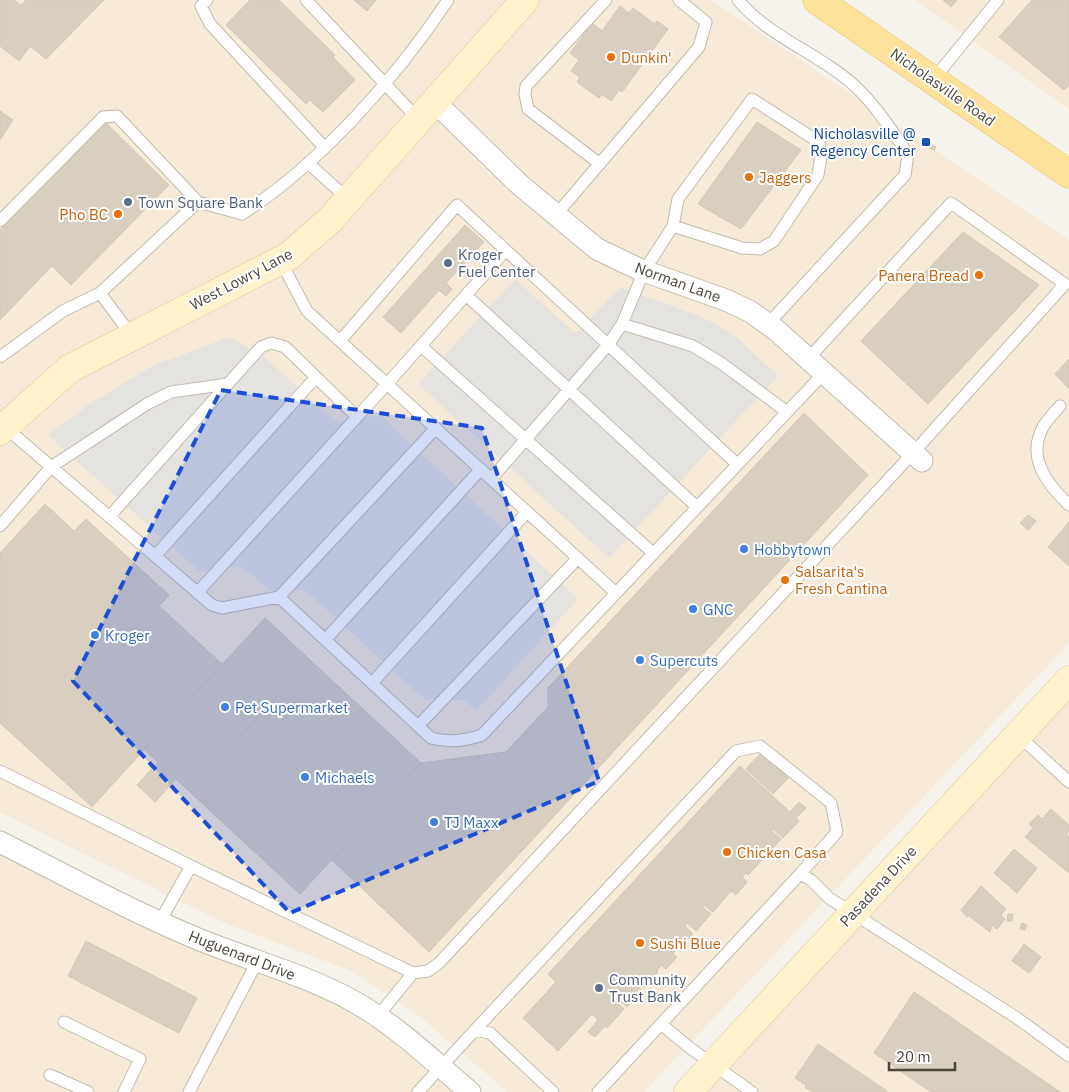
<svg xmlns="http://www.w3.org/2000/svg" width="1069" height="1092" font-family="'IBM Plex Sans',sans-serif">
<rect width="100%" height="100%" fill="#f6f3ec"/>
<path fill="#f7ead8" d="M0 0H711L1069 240V643L644 1092H508L418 1015 354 972 220 921 0 812Z
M915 0H1069V109Z
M1069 680V1092H688Z
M0 842 310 981 470 1092H0Z"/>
<path fill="#e5e3e0" d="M515 279 576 334 620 287 697 315 718 325 735 336 778 376 609 558 418 384Z
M230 337 267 359 336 422 380 415 578 599 476 711 464 700 424 699 305 590H270L240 566 200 572 48 435 91 403 152 366Z"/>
<path fill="#d8cfc1" stroke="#d3c7b4" d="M0 0H14L21 5 26 0H104L46 59 30 46 19 61 0 46Z
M250 0H279L335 55 333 57 355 80 323 112 310 100 306 104 226 25Z
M354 0H376L367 11Z
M943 0H957L951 7Z
M1032 0H1069V85L1064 90 999 37Z
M620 6 629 13 633 8 655 24 657 21 668 29 622 92 619 90 611 101 602 94 599 98 577 82 580 77 571 71 579 60 570 53 592 23 602 31Z
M0 111 13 120 0 140Z
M105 122 169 185 71 285 52 266 0 320V230Z
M757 122 801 150 741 229 698 204Z
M927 142 936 147 934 150 925 146Z
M465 225 484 242 446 283 452 289 446 296 439 290 401 333 383 317Z
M963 232 1039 285 928 404 861 341Z
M1069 359V389L1055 374Z
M804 413 868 475 429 952 332 860 421 763 506 752 548 707V688Z
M45 504 74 531 86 519 169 595 159 606 222 664 92 807 0 723V553Z
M1028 515 1036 521 1028 530 1020 523Z
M1069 522V566L1048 547Z
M265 618 310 660 190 792 176 779 155 802 137 785 158 762 144 749Z
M310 660 421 763 300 894 190 792Z
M761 753 788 778 773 794 746 769Z
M740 766 790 812 799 802 806 808 796 818 799 821 783 838 773 829 772 831 781 839 766 856 757 847 754 850 763 859 748 875 746 873 742 877 747 882 736 895 731 891 713 912 704 905 702 907 711 914 696 931 687 923 685 926 693 934 673 953 677 957 666 969 661 965 657 971 658 972 644 988 635 980 633 982 642 990 627 1007 618 999 615 1001 624 1009 607 1028 605 1026 595 1037 588 1032 598 1020 592 1014 558 1051 523 1018 556 982 548 974Z
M1051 809 1069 825V831L1066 834 1069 837V873L1025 837 1033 828 1029 824 1038 815 1042 819Z
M1014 849 1037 868 1017 893 994 873Z
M981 886 1006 909 1001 915 1005 919 997 929 992 925 990 932 969 916 967 917 961 910Z
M1008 914H1013L1012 921H1007Z
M1022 923 1027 925 1025 930 1020 929Z
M86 941 197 998 179 1033 68 976Z
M1024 944 1041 957 1029 973 1012 961Z
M914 992 1060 1092H931L874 1053Z
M818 1044 887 1091V1092H813L805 1087 807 1086 795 1078Z"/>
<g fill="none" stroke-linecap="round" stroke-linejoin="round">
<defs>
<path id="lane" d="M207 0 201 6 210 24 324 147
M306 0 419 120
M738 0C767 36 822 55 856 87 876 106 892 131 908 154L905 175 768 324
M933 80 998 0
M308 163 348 199
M600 164 528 109 525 94 526 86 606 0
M556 215 699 47 706 22 679 0
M0 221 103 117 117 116 198 202 242 214C320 164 397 77 448 0
M280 260 307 311 616 593
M100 293 198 202
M466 295 697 507
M622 324 644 271 673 226 742 248 760 249 774 241 818 175 821 156 819 142 752 99 678 199 673 226
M340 341 457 205 737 464
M421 346 653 553
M0 357 63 311 100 293 132 336
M1060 406C1054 413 1047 420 1043 427 1026 458 1048 485 1069 505
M5 427 212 605 222 608 279 597 431 738C449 743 465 741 482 735L824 373
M491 479 608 345 622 324 693 346 721 363 787 412
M109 517 261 347 271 343 285 347 357 417
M0 526 51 467 147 404 171 392 228 384
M155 556 316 377
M197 593 387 384 506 250
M279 597 436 428
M325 640 481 469
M372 683 527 512
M418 726 578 558
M1018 735 1069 782
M0 771 191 866 159 923
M191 866 413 973
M378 1016 413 973 428 971 439 963 913 453 1065 284 951 203 808 359
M64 1022 140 1059 124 1092
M661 1024 690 1048 752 1092
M475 1030 736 751 760 746 831 803 837 832 800 874
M50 1075 88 1092
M189 1092 257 962
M418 1092 475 1030 490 1033 553 1092
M598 1092 800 874 811 880 829 898 1017 1018 1069 1056"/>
<path id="street" d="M435 102 519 184 597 249 641 270 726 300 751 312 776 330 922 461
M0 842C65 875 130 911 198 939 249 960 304 974 353 1001 396 1025 432 1060 470 1092"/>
<path id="secondary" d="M0 431 69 369 289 256 330 220 525 0
M688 1092 1069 680"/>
<path id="primary" d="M817 0 1069 174"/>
</defs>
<use href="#lane" stroke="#c2bbae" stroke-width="13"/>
<use href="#street" stroke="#c2bbae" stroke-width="23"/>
<use href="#secondary" stroke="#d6c79b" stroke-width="29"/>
<use href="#primary" stroke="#e6c16a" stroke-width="29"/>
<use href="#lane" stroke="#fff" stroke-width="11"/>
<use href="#street" stroke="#fff" stroke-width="21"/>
<use href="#secondary" stroke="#fff3cd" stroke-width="28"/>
<use href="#primary" stroke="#ffe39c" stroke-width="28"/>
</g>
<path fill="#1d4ed8" fill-opacity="0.2" stroke="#1d4ed8" stroke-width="4" stroke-dasharray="10 6" stroke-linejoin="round" d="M221 390 482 428 599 781 290 913 73 681Z"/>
<g fill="#e8710a" stroke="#fff" stroke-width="2">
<circle cx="611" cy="57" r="5"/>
<circle cx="749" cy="177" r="5"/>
<circle cx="118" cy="214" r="5"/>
<circle cx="979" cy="275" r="5"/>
<circle cx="785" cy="580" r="5"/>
<circle cx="727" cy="852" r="5"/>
<circle cx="640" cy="943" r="5"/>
</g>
<rect fill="#1a4fb4" stroke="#fff" stroke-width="2" x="921" y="137" width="10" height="10" rx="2.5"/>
<g fill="#5c6f8a" stroke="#fff" stroke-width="2">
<circle cx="128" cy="202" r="5"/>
<circle cx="448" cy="263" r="5"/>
<circle cx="599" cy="988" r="5"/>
</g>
<g fill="#3f7fe0" stroke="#fff" stroke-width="2">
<circle cx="744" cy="549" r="5"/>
<circle cx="693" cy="609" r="5"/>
<circle cx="95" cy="635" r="5"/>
<circle cx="640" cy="660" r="5"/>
<circle cx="225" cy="707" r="5"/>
<circle cx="305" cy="777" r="5"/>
<circle cx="434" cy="822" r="5"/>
</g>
<g text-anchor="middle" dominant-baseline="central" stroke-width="4" stroke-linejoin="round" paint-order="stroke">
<g font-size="15" fill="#c56008" stroke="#fff" text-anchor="start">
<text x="621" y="57">Dunkin'</text>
<text x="759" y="177">Jaggers</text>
<text x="108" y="214" text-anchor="end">Pho BC</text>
<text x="969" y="275" text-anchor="end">Panera Bread</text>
<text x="795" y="571">Salsarita's<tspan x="795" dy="17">Fresh Cantina</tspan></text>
<text x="737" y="852">Chicken Casa</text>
<text x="650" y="943">Sushi Blue</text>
</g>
<g font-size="15" fill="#4b4439" stroke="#fff">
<text transform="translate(943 87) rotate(35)">Nicholasville Road</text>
<text transform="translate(241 279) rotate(-28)">West Lowry Lane</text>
<text transform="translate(678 282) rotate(20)">Norman Lane</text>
<text transform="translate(878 886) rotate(-47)">Pasadena Drive</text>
<text transform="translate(242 955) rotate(21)">Huguenard Drive</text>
</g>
<g font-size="15" fill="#164399" stroke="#fff" text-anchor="end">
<text x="916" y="133">Nicholasville @<tspan x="916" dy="17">Regency Center</tspan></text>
</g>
<g font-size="15" fill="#4e5e75" stroke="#fff" text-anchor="start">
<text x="138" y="202">Town Square Bank</text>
<text x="458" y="254">Kroger<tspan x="458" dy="17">Fuel Center</tspan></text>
<text x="609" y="979">Community<tspan x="609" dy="17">Trust Bank</tspan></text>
</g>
<g font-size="15" fill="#366cbe" stroke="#fff" text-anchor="start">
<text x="754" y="549">Hobbytown</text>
<text x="703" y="609">GNC</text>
<text x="105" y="635">Kroger</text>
<text x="650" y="660">Supercuts</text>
<text x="235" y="707">Pet Supermarket</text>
<text x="315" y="777">Michaels</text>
<text x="444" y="822">TJ Maxx</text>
</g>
</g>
<path d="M889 1062v8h66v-8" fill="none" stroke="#4b4439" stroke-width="2.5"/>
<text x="896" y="1062" font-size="15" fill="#4b4439" stroke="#ffffff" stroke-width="4" paint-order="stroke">20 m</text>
</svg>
